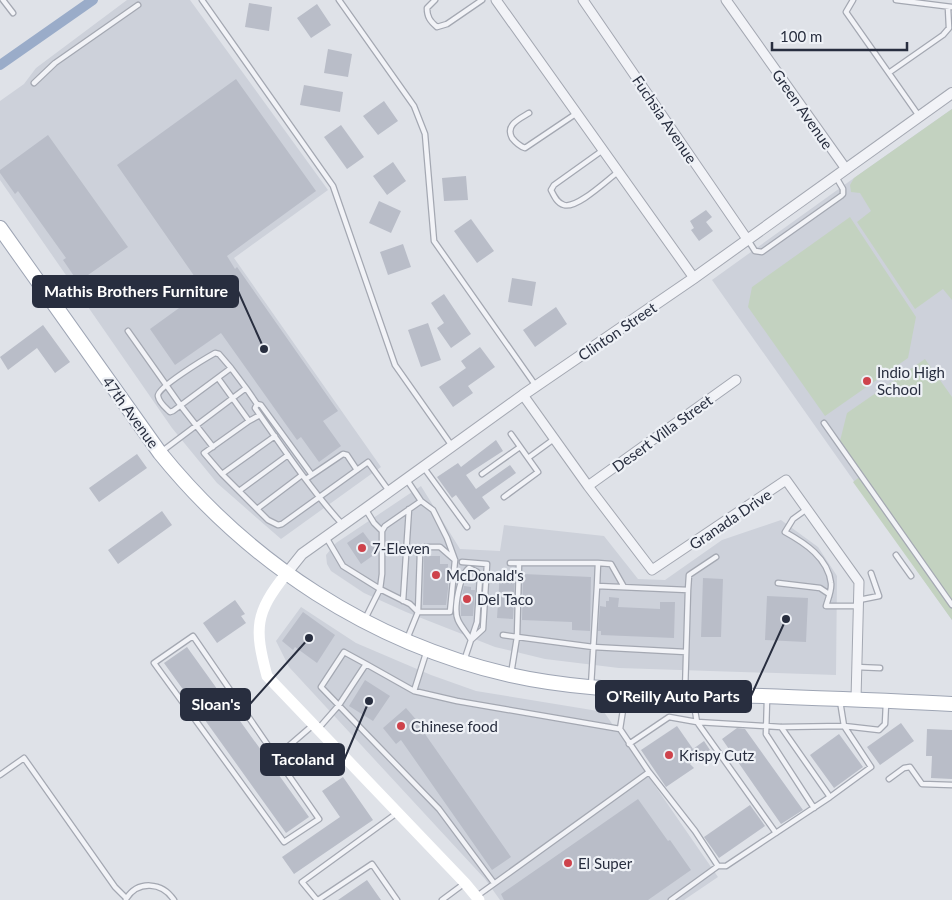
<svg xmlns="http://www.w3.org/2000/svg" width="952" height="900" font-family="Lato,sans-serif">
<rect width="100%" height="100%" fill="#dfe2e8"/>
<path fill="#cdd1da" d="M127 0H190L328 190 234 258 381 467 281 539 217 483 172 428 0 180V101L24 84 36 68Z
M952 109V620L712 280 854 178Z
M421 486 460 549 500 551 504 525 604 536 638 579 665 580 722 540 781 520 818 547 837 576 836 675 619 668 545 659 495 647 406 612 364 593 331 571 327 564 326 555 336 543Z
M301 607 356 643 431 675 476 691 604 712 718 877 684 900H500L485 879 289 667 276 641Z"/>
<path fill="#c3d2c0" d="M952 109V300L943 289 915 309 857 222 871 211 860 193 851 192 850 185 854 178Z
M850 217 916 317 908 358 825 416 748 307 752 287Z
M925 359 952 397V620L853 482 862 475 840 441 847 413Z"/>
<g fill="none" stroke-linecap="round" stroke-linejoin="round">
<path stroke="#9aacc9" stroke-width="10" d="M0 65 93 0"/>
</g>
<path fill="#b9bdc8" d="M249 3 272 7 269 31 245 27Z
M317 4 331 25 311 38 297 18Z
M328 49 352 54 348 77 324 73Z
M236 79 316 191 227 256 235 269 237 267 338 411 323 421 341 446 319 462 301 437 297 440 221 333 175 365 150 329 204 290 117 165Z
M304 85 343 92 340 112 300 105Z
M384 101 398 121 378 135 363 116Z
M341 125 364 157 347 169 324 137Z
M48 135 128 247 78 282 63 260 66 258 18 191 15 194 0 173V170Z
M393 162 406 181 387 195 373 176Z
M466 176 468 200 444 201 442 178Z
M379 201 401 211 391 233 369 223Z
M706 210 712 217 706 222 713 231 699 241 691 230 694 228 690 221Z
M471 219 494 251 477 263 454 231Z
M403 244 411 267 388 275 380 252Z
M512 278 536 282 532 306 508 302Z
M444 294 471 334 451 348 437 328 444 323 431 303Z
M556 307 567 324 535 347 523 330Z
M428 323 441 360 421 367 408 330Z
M43 325 70 362 55 373 37 348 8 370 0 357Z
M480 347 495 367 468 386 473 393 453 407 439 387 466 368 461 361Z
M496 440 503 451 466 475 476 489 510 465 516 473 482 497 490 508 474 520 456 495 452 498 437 477 458 463 461 467Z
M137 454 147 468 99 502 89 488Z
M162 511 172 525 118 564 108 550Z
M363 532 378 552 361 564 347 543Z
M424 556H440V564H448V589L446 605H423Z
M500 572 515 573 513 619 497 618Z
M523 574 591 577 590 631 572 630V622L522 620Z
M703 578 723 579 721 637H701Z
M464 586 471 587V590H475L473 616H461V601Z
M767 596 808 598 806 642 765 640Z
M609 597 619 598 618 607 660 609V602H675L674 638 601 635V631H598L600 606 606 607V601H609Z
M235 600 245 614 241 616 246 623 217 643 203 623Z
M303 612 335 635 317 663 295 647 293 650 282 641Z
M187 647 309 817 286 833 164 663Z
M365 680 390 696 373 721 349 706Z
M406 708 419 723 418 724 511 857 492 870 401 740 396 744 383 728Z
M901 723 914 741 880 765 867 747Z
M677 726 693 749 704 741 710 750 690 764 694 768 666 787 641 750Z
M737 728 745 729 803 810 781 824 722 739Z
M927 729 952 730V779L931 778 932 756H926Z
M839 734 863 767 834 788 810 755Z
M343 777 373 820 294 874 282 857 340 817 322 791Z
M638 799 668 841 670 840 691 870 648 900H504L501 894Z
M750 805 765 826 719 858 704 837Z
M367 880 381 900H338Z"/>
<g fill="none" stroke-linecap="round" stroke-linejoin="round">
<defs>
<path id="service" d="M3 0 13 13
M202 0 333 186 395 365 452 446
M339 0 414 106 425 134 434 241 536 386
M435 0 427 8C427 17 430 21 437 27L447 24 482 0
M853 0 846 12 919 116
M896 0 952 7
M890 72 943 35 949 28 948 8
M34 83 55 63 138 5
M529 113C519 119 505 125 512 138 516 143 519 146 525 148L577 113
M603 150 554 185 551 190C554 196 557 203 564 205 577 209 607 180 618 172
M748 240 755 251 762 252 841 196 843 194V189L836 177
M128 331 181 406 213 447
M218 378 249 421
M246 388 257 404
M260 415 249 421 204 453 222 474 268 520 278 525 282 524 368 462 389 491
M824 423 952 605
M161 452 246 388 231 368 173 411 170 412C166 408 159 403 158 396 156 388 206 358 215 353L219 354 231 368
M528 458 554 439
M424 468 467 527
M222 474 275 436
M482 474 520 447
M312 475 261 405 257 404 255 408C283 448 310 489 343 525
M306 479 343 454 347 455 357 470
M407 480 421 501 433 510 447 538 455 560 450 612H418L420 553 425 547H440L455 560
M239 491 288 455
M504 497 538 472 511 434
M257 509 302 475
M807 509 793 519 785 532C805 543 828 558 831 583 832 590 828 599 826 606H859
M366 510 374 523 382 531
M326 537 343 566 380 589 365 619
M896 555 911 576
M462 562 487 564 483 629 471 640 464 661
M510 563H598L597 586
M598 563 611 564 624 587
M469 568 477 572 480 577 477 622 471 640C467 633 461 627 458 620 453 609 460 575 469 568Z
M778 583 820 588 829 594
M688 590 689 575 716 557
M859 600 879 596 871 573
M403 601 409 509
M503 635 593 647 686 652
M407 639 418 612 410 604 380 589 382 574V531L385 526 421 501
M366 664 344 652 321 687 439 809 494 883
M856 667 880 668
M511 674 517 637 519 563
M591 686 597 586 688 590 685 692
M414 691 427 650
M692 694 697 722 776 833
M767 699 766 734 814 808
M781 727 830 797
M318 729 339 705 366 664 414 691 457 701 620 729
M629 744 669 717 697 722 781 727 844 726 879 730 885 724 886 703
M276 757 193 636 154 663 284 842 319 819 276 757 313 725
M649 772 695 831 718 866 671 900
M0 775 24 758 115 887 126 898
M889 779 904 768 910 767 922 784 952 785
M718 866H726L735 860 830 797 871 767 844 726 840 701
M477 896 649 772 620 729 626 691
M126 899C138 880 162 882 174 900
M317 900 302 882 397 813
M318 900 372 864 397 900
M442 900 465 883"/>
<path id="minor" d="M496 0 694 278
M583 0 747 239
M726 0 846 169
M523 395 588 486 652 570 786 480 859 582 856 699
M588 486 736 380"/>
<path id="tertiary" d="M286 574 302 554 365 509 523 395 694 278 952 93"/>
<path id="primary" d="M0 228 160 453C249 563 371 643 510 675 568 688 627 690 687 693 775 697 864 699 952 704"/>
</defs>
<use href="#service" stroke="#a4a8b2" stroke-width="7"/>
<use href="#minor" stroke="#a4a8b2" stroke-width="11"/>
<use href="#tertiary" stroke="#a4a8b2" stroke-width="12"/>
<use href="#primary" stroke="#9ea5b4" stroke-width="16"/>
<use href="#service" stroke="#f2f3f7" stroke-width="4.5"/>
<use href="#minor" stroke="#f2f3f7" stroke-width="9"/>
<use href="#tertiary" stroke="#f2f3f7" stroke-width="10"/>
<path stroke="#fff" stroke-width="11" d="M286 574C255 613 254 628 267 676L465 883 479 900"/>
<use href="#primary" stroke="#fff" stroke-width="14"/>
</g>
<g fill="#ce434c" stroke="#eef1f6" stroke-width="2">
<circle cx="867" cy="381" r="5"/>
<circle cx="362" cy="548" r="5"/>
<circle cx="436" cy="575" r="5"/>
<circle cx="467" cy="599" r="5"/>
<circle cx="401" cy="726" r="5"/>
<circle cx="669" cy="755" r="5"/>
<circle cx="568" cy="863" r="5"/>
</g>
<g text-anchor="middle" dominant-baseline="central" stroke-width="4.5" stroke-linejoin="round" paint-order="stroke">
<g font-size="15" fill="#282e3f" stroke="#eef1f6">
<text transform="translate(803 109) rotate(55)">Green Avenue</text>
<text transform="translate(665 119) rotate(56)">Fuchsia Avenue</text>
<text transform="translate(617 331) rotate(-34)">Clinton Street</text>
<text transform="translate(131 412) rotate(54)">47th Avenue</text>
<text transform="translate(662 433) rotate(-36)">Desert Villa Street</text>
<text transform="translate(730 519) rotate(-34)">Granada Drive</text>
</g>
<g font-size="15" fill="#282e3f" stroke="#eef1f6" text-anchor="start">
<text x="877" y="372">Indio High<tspan x="877" dy="17">School</tspan></text>
<text x="372" y="548">7-Eleven</text>
<text x="446" y="575">McDonald's</text>
<text x="477" y="599">Del Taco</text>
<text x="411" y="726">Chinese food</text>
<text x="679" y="755">Krispy Cutz</text>
<text x="578" y="863">El Super</text>
</g>
</g>
<path fill="none" stroke="#282e3f" stroke-width="2" d="M264 349L238 291M786 619L751 696M309 638L250 704M369 701L344 760"/>
<g fill="#282e3f" stroke="#eef1f6" stroke-width="2">
<circle cx="264" cy="349" r="5"/>
<circle cx="786" cy="619" r="5"/>
<circle cx="309" cy="638" r="5"/>
<circle cx="369" cy="701" r="5"/>
</g>
<g fill="#282e3f" stroke="#282e3f" stroke-width="2">
<rect x="33" y="276" width="205" height="31" rx="5"/>
<rect x="596" y="681" width="155" height="31" rx="5"/>
<rect x="181" y="689" width="69" height="31" rx="5"/>
<rect x="261" y="744" width="83" height="31" rx="5"/>
</g>
<g font-size="16" text-anchor="middle" font-weight="bold" fill="#fff">
<text x="136" y="297">Mathis Brothers Furniture</text>
<text x="673" y="702">O'Reilly Auto Parts</text>
<text x="216" y="710">Sloan's</text>
<text x="303" y="765">Tacoland</text>
</g>
<path d="M772 42v8h135v-8" fill="none" stroke="#282e3f" stroke-width="2.5"/>
<text x="780" y="42" font-size="15" fill="#282e3f" stroke="#eef1f6" stroke-width="4" paint-order="stroke">100 m</text>
</svg>
